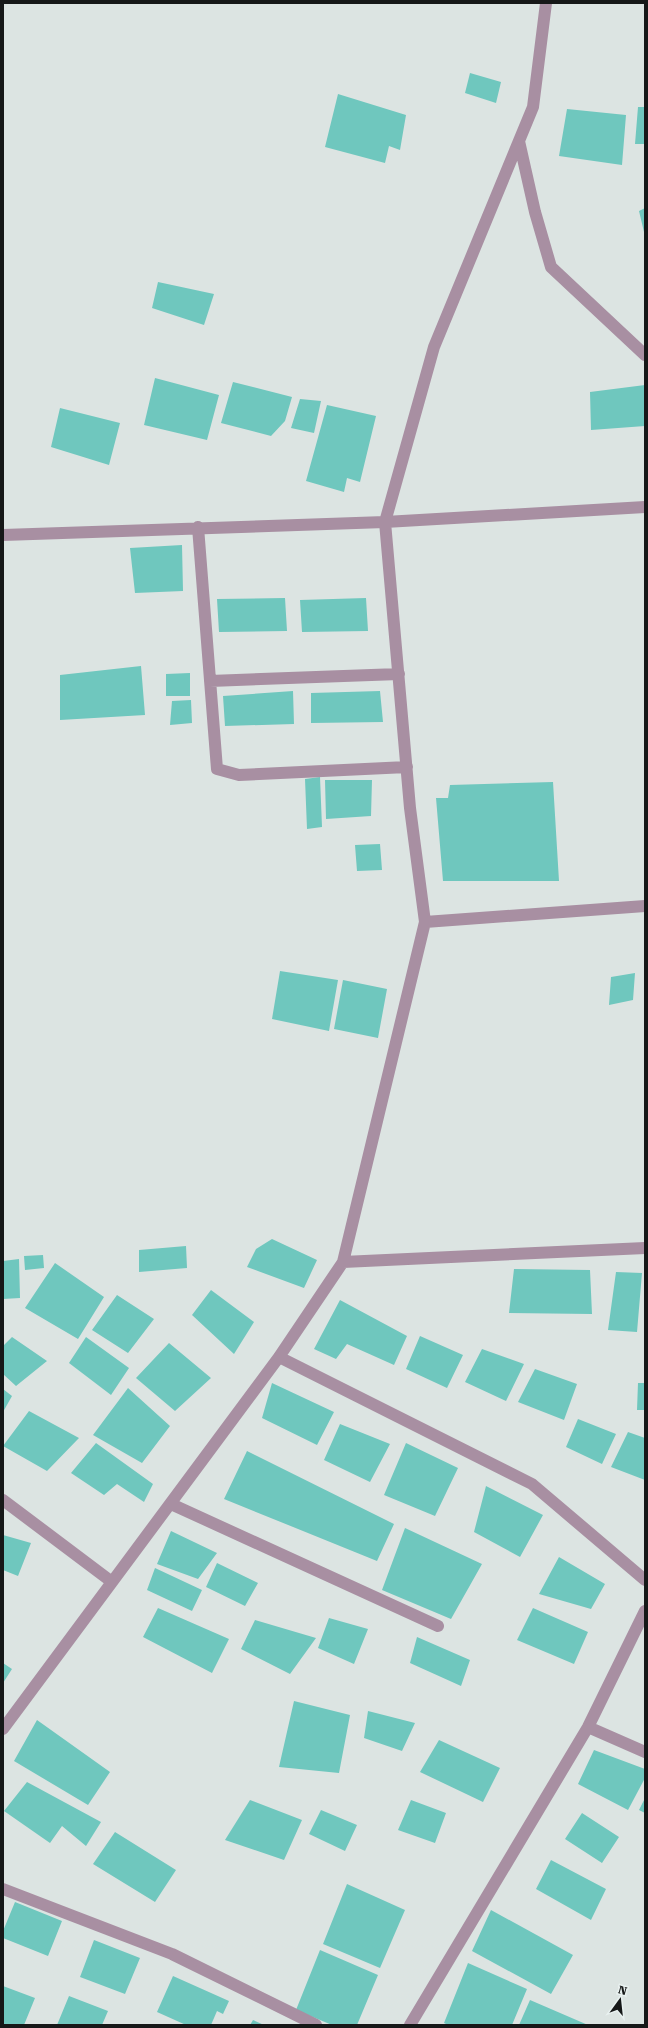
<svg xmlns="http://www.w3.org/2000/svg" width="648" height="2028" font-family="'Roboto Serif',serif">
<rect width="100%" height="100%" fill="#dce4e2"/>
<path fill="#6fc7be" d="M470 73 501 82 496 103 465 93Z
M338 94 406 115 400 150 389 146 385 163 325 147Z
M638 107H645V144H635Z
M567 109 626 115 622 165 559 156Z
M645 208V232H644L639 211Z
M158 282 214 294 204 325 152 308Z
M155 378 219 395 207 440 144 425Z
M233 382 292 397 285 421 271 436 221 423Z
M645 385V426L591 430 590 392Z
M300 399 321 401 314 433 291 428Z
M327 405 376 416 360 482 347 478 344 492 306 481Z
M60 408 120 423 109 465 51 447Z
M182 545 183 591 135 593 130 548Z
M285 598 287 631 219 632 217 599Z
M366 598 368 631 302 632 300 600Z
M141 666 145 715 60 720V675Z
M190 673V696H166V674Z
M293 691 294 724 225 726 223 696Z
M380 691 383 722 311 723V693Z
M191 700 192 723 170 725 172 701Z
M320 777 322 827 307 829 305 779Z
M325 780H372L371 816 326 819Z
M553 782 559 881H443L436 798H448L450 785Z
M380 844 382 870 357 871 355 845Z
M280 971 338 980 329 1031 272 1019Z
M635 973 633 1000 609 1005 611 977Z
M343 980 387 989 378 1038 334 1029Z
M272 1239 317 1260 304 1288 247 1267 256 1249Z
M186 1246 187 1268 139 1272V1250Z
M43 1255 44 1268 25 1270 24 1256Z
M19 1259 20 1298 3 1299V1261Z
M55 1263 104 1297 78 1339 25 1308Z
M514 1269 590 1270 592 1314 509 1313Z
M616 1272 642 1273 637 1332 608 1330Z
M211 1290 254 1322 234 1354 192 1315Z
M117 1295 154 1319 128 1353 92 1330Z
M340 1300 407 1336 394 1365 347 1344 336 1359 314 1349Z
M420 1336 463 1355 447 1388 406 1369Z
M12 1337 47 1361 16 1386 3 1374V1346Z
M86 1337 129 1368 111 1395 69 1363Z
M169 1343 211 1378 175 1411 136 1378Z
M482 1349 524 1364 506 1401 465 1382Z
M535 1369 577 1384 564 1420 518 1402Z
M272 1383 334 1412 317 1445 262 1418Z
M638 1383H645V1410H637Z
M128 1388 170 1426 142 1463 93 1435Z
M3 1389 12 1396 3 1412Z
M29 1411 79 1438 47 1471 3 1446Z
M578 1419 616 1434 602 1464 566 1447Z
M340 1424 390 1444 370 1482 324 1460Z
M628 1432 645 1438V1480L611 1467Z
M96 1443 153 1484 144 1502 117 1484 104 1495 71 1473Z
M406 1443 458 1468 435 1516 384 1495Z
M247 1451 394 1524 377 1561 224 1499Z
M486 1486 543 1515 520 1557 474 1532Z
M405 1528 482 1564 451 1619 382 1590Z
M171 1531 217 1553 198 1579 157 1564Z
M3 1535 31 1543 18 1576 3 1570Z
M559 1557 605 1584 591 1609 539 1594Z
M217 1563 258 1583 245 1606 206 1587Z
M155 1568 202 1590 192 1611 147 1590Z
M158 1608 229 1639 212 1673 143 1637Z
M533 1608 588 1632 574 1664 517 1640Z
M329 1618 368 1629 354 1664 318 1648Z
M255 1620 316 1638 290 1674 241 1649Z
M417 1637 470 1660 461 1686 410 1663Z
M3 1663 12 1669 3 1683Z
M294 1701 350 1715 339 1773 279 1767Z
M368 1711 415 1723 402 1751 364 1738Z
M37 1720 110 1772 88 1805 14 1761Z
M439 1740 500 1768 483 1802 420 1772Z
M594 1750 645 1769V1778L628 1810 578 1784Z
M27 1782 101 1822 86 1846 62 1826 50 1843 4 1811Z
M645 1798V1813L639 1810Z
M250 1800 302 1820 284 1860 225 1840Z
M411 1800 446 1813 435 1843 398 1830Z
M321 1810 357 1825 345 1851 309 1834Z
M582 1813 619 1837 602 1863 565 1839Z
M115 1832 176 1870 155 1902 93 1864Z
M551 1860 606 1889 591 1920 536 1889Z
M347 1884 405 1910 380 1968 323 1944Z
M15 1902 62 1921 48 1956 3 1938V1931Z
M491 1910 573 1955 551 1994 472 1951Z
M94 1940 140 1958 125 1994 80 1977Z
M320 1950 378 1975 357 2025H332L296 2010Z
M468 1963 527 1989 512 2025H448L444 2023Z
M173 1976 229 2001 223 2014 217 2011 211 2025H186L157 2012Z
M3 1986 35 1998 24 2025H3Z
M69 1996 108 2011 102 2025H57Z
M530 2000 588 2025H519Z
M253 2020 264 2025H250Z"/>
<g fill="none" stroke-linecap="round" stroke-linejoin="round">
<path stroke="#a88fa2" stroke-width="12" d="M519 141 535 212 551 267 645 355
M198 527 217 769 239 775 407 767
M3 535 385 522 645 507
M210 681 399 674
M425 922 645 906
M343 1262 645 1248
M279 1357 532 1484 645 1580
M3 1500 112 1582
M171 1504 438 1626
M588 1727 645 1752
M3 1729 279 1357 343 1262 425 922 410 808 385 522 434 347 533 107 546 3
M3 1889 172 1954 316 2025
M410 2025 588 1727 645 1611"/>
</g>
<rect width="648" height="2028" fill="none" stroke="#161818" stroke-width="8"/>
<g transform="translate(620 2000) rotate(15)" stroke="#e9f1f0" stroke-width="3" paint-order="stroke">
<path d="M0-3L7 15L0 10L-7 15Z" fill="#161818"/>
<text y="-6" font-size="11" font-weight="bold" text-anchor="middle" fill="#161818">N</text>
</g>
</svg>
